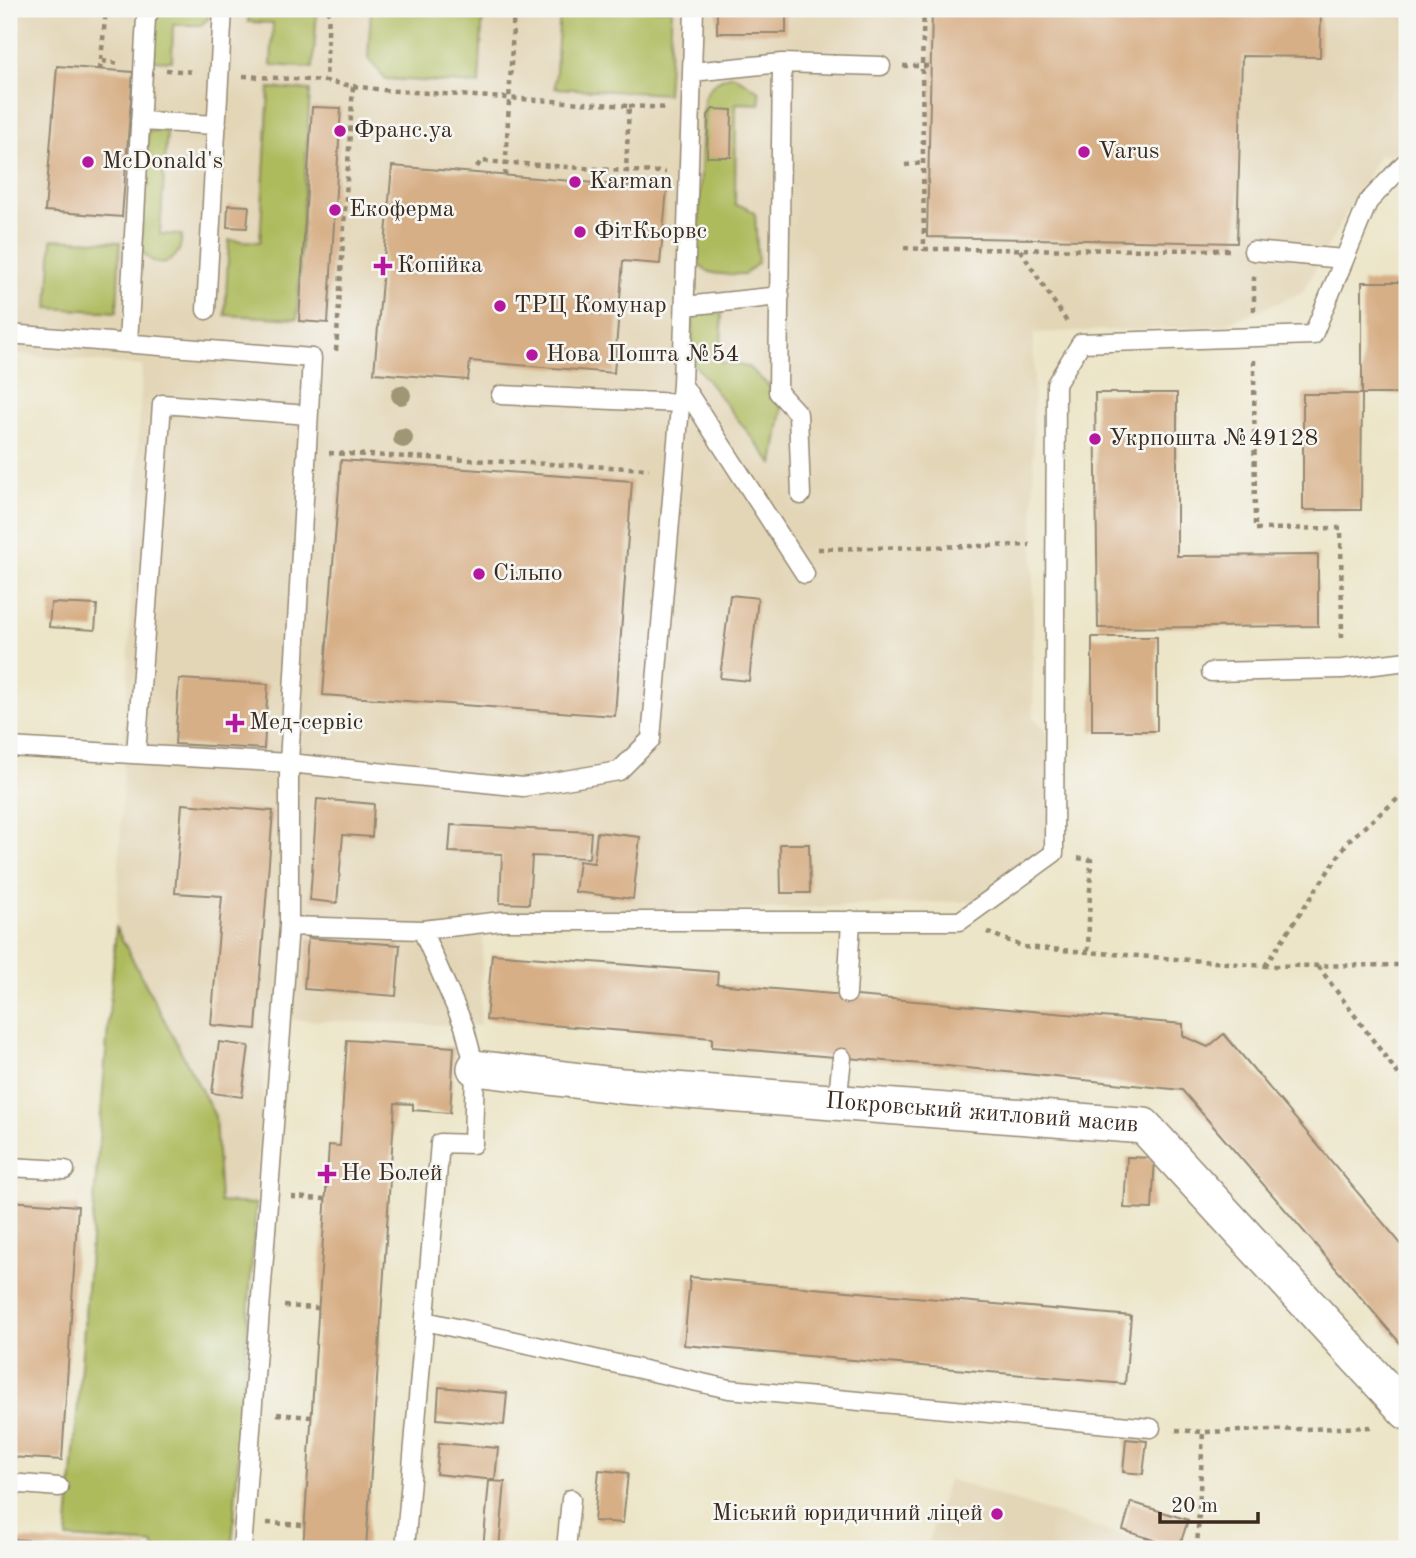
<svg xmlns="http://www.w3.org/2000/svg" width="1416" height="1558" font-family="'Old Standard TT',serif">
<rect width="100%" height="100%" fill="#f6f6f2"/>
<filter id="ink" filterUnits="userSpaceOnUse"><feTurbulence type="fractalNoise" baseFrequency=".0143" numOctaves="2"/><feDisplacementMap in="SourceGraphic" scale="14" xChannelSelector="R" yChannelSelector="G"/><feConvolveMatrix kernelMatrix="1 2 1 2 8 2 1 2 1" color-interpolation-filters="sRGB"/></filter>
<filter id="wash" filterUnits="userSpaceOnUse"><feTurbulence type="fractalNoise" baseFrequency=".00686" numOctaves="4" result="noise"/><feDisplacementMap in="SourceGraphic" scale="28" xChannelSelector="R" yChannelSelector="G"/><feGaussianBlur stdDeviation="1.57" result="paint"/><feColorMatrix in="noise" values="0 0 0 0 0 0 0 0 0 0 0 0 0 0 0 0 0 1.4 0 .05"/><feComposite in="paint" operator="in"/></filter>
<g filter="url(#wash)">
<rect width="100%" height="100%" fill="#ece5c8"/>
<path fill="#e3d6b7" d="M16 9H1407V154L1379 155 1302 293 1220 326 1034 333 1033 718 1048 733V834L1038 852 975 901 735 910 484 914 480 1026 267 1019 256 1204 220 1202 215 1116 116 928 142 366 9 353V117Z
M948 1479 1165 1549H926Z"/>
<path fill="#aebb5d" stroke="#74723e" stroke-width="2" d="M160 9H209L208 19 201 25H173L172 61 153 60 155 23Z
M249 9H317L313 68 271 65 273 23 248 22Z
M371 9H483L479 84 386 79 368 59Z
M560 9H672L667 94 555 88Z
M733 75 759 91 760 104 736 103 735 205 746 207 755 214 758 263 745 274C727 274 708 278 697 262L704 98C711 84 718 79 733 75Z
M269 88 310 90 297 319 225 315 229 240 260 242Z
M148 131H167L160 234 182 235C181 240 181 248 178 252 168 269 147 264 141 248Z
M52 239 120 242 117 312 48 308Z
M700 313H722L721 362 748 367 768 385 782 410 773 464 691 360 693 318Z
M116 928 215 1116 220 1202 256 1204 232 1549H154V1544L67 1538Z"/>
<g id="blocks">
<path fill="#d7af86" d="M717 9H786V33H717Z
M932 9H1321L1320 57 1242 56 1237 243 927 237Z
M57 66 133 72 122 217 45 211Z
M312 107 341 108 328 323 299 321Z
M713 109 732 110 731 157H707L708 115Z
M392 166 667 189 660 264 623 261 614 373 470 361 468 380 374 373Z
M228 205 249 206 247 228 227 227Z
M1362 282H1407V394H1362Z
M1095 393H1177V556L1318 555V626L1098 628Z
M1303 394H1362L1361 510H1303Z
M341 460 632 481 615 716 323 695Z
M730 595 758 598 749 681 720 678Z
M51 603 97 605 95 630 49 627Z
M1092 637H1157V731H1092Z
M179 679 268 684 264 749 175 744Z
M317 799 374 804 372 837 343 835 337 903 310 900Z
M182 804 273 811 256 1029 211 1025 222 896 175 893Z
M451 825 591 832 589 858 532 856 529 904 500 903 502 854 449 852Z
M597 832 640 837 633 899 575 892 579 861 594 863Z
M780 844H809L810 893H781Z
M308 938 400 945 396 996 304 989Z
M492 954 718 972 717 984 1183 1024V1036L1208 1047 1224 1034 1407 1251V1351L1182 1090 947 1066 712 1047V1038L486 1020Z
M347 1040 454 1047 450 1113 413 1110V1104L395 1103 366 1549H303L329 1145 340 1146Z
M219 1042 249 1046 242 1097 212 1093Z
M1127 1157 1155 1158 1152 1209 1124 1208Z
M9 1201 78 1206 62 1460 9 1457Z
M690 1277 1131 1316 1125 1384 684 1345Z
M439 1387 507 1393 504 1425 437 1419Z
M1126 1439 1147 1441 1143 1474 1123 1472Z
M439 1443 498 1448 495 1480 436 1474Z
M599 1470 628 1473 623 1523 594 1521Z
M489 1481 505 1482 499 1549H483Z
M1131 1502 1188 1520 1179 1548 1123 1530Z
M9 1539 147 1547V1549H9Z"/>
</g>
</g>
<g filter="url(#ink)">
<use href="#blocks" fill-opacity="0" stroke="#948873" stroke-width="2"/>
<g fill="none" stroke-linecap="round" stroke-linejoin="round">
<defs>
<path id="lane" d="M782 63 778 392 798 414 801 495
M692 72 782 63 881 66
M140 121 217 125
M1253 251 1344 259
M685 306 780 296
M206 310 223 9
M9 334 312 358 289 763V926L242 1549
M128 343 146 18 151 9
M682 384 805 574
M501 395 680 403
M1211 672 1342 669 1407 661
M9 747 289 763 523 787 619 771 651 739 682 384 694 9
M136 754 162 404 308 415
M289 926 422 930 502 921H960L1054 853 1056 384 1081 343 1313 335 1368 202 1404 164H1407
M847 994 851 920
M837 1104 842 1058
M9 1167 65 1170
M425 1321 729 1389 1151 1428
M9 1483 59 1487
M405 1549 440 1143 473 1144 475 1068 464 1026 422 930
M566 1549 571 1499"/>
<g id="street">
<path id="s1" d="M475 1068 623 1086 1144 1126 1407 1412"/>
</g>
</defs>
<use href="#lane" stroke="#948873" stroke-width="21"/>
<use href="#street" stroke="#948873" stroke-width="38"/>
<path stroke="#948873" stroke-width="4.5" stroke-dasharray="5 5" stroke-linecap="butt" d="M329 9 326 81 353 86 336 351
M924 9 922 66 924 249 1229 250
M102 61 120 64
M903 66H931
M100 70 106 9
M166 70 196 72
M243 76 326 81
M353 86 383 90 629 106 626 171 666 172
M629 106 667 108
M905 165 923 163
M477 167 481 161 626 171
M505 176 514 9
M904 248 924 249
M1020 250 1069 325
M1254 276V313
M11 310 14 290
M1254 360 1255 529 1341 528 1342 643
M329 453 649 469
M818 549 1030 545
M1078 858 1091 860 1088 951
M987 932 1024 947 1265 966 1407 965
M1265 966 1349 840 1407 791
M1318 966 1407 1086
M291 1197 325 1199
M284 1306 318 1308
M277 1414 311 1417
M1176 1430 1203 1432 1373 1427
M267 1523 304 1525
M1197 1549 1203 1432"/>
<use href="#lane" stroke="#fff" stroke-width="18"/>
<use href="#street" stroke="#fff" stroke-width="35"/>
</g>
<g fill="#9e9675">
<circle cx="401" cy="395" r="10"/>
<circle cx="403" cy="438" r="10"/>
</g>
</g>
<g fill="#b5179e" stroke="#f6f6f2" stroke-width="2.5">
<circle cx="340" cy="131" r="7"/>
<circle cx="1084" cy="152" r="7"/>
<circle cx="88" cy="162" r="7"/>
<circle cx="575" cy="182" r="7"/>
<circle cx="335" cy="210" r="7"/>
<circle cx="580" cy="232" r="7"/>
<path d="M379.5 255.5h7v7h7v7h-7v7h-7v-7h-7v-7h7z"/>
<circle cx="500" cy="306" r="7"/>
<circle cx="532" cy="355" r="7"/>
<circle cx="1095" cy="439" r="7"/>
<circle cx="479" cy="574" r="7"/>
<path d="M231.5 712.5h7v7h7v7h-7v7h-7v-7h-7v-7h7z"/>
<path d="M323.5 1163.5h7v7h7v7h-7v7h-7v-7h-7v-7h7z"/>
<circle cx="997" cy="1514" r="7"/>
</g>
<g text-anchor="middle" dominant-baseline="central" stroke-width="5" stroke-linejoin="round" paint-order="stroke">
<g font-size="24" fill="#3b2a1e" stroke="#f6f6f2" text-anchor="start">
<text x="354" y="131">Франс.уа</text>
<text x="1098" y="152">Varus</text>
<text x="102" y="162">McDonald's</text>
<text x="589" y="182">Karman</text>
<text x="349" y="210">Екоферма</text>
<text x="594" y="232">ФiтКьорвс</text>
<text x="397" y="266">Копійка</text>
<text x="514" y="306">ТРЦ Комунар</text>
<text x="546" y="355">Нова Пошта №54</text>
<text x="1109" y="439">Укрпошта №49128</text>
<text x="493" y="574">Сільпо</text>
<text x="249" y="723">Мед-сервіс</text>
<text x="341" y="1174">Не Болей</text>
<text x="983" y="1514" text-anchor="end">Міський юридичний ліцей</text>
</g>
<g font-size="24" fill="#3b2a1e" stroke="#f6f6f2">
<text stroke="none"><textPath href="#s1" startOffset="509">Покровський житловий масив</textPath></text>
</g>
</g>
<rect width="1416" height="1558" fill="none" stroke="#f6f6f2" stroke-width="35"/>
<path d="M1160 1512v10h98v-10" fill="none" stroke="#3b2a1e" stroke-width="3.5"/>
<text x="1171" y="1512" font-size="21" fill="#3b2a1e" stroke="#f6f6f2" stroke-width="5" paint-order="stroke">20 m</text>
</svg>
